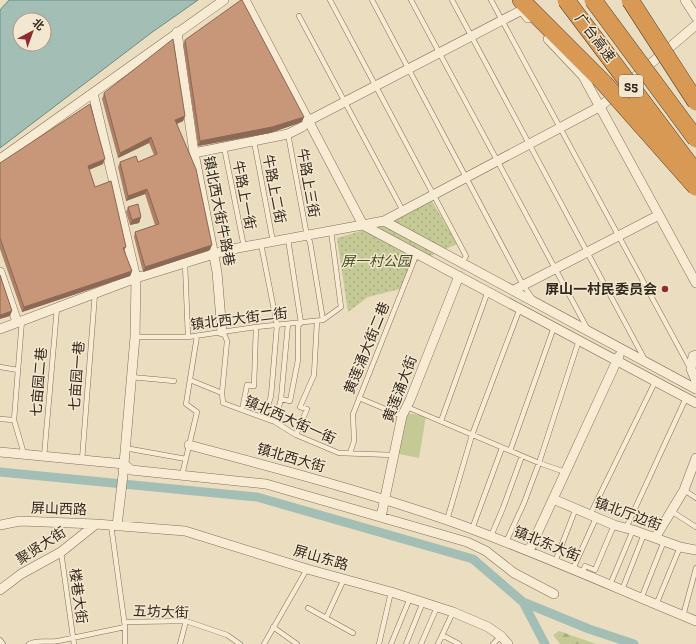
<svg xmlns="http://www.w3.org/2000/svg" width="696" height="644" font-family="'Zilla Slab','Noto Sans SC',serif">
<defs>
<pattern id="forest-firs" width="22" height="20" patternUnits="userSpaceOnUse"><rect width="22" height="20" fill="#c5c995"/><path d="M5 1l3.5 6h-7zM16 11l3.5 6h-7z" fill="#aaad80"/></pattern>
<pattern id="park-dots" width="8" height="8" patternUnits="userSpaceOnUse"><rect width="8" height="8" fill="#c5c995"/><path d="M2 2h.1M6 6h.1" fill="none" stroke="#aaad80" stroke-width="1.8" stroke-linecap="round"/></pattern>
</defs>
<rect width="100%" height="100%" fill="#ebddc0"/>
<path fill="#c5c995" d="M406 413 426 416 419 458 399 454Z"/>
<path fill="url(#forest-firs)" d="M559 631 596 644H560L553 635Z"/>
<path fill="url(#park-dots)" d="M432 201 457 244 410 265 400 289 368 297 348 312 337 238C370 229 402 218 432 201Z"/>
<path fill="#a3beb5" stroke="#6b8b82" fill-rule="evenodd" d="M9 0H198L151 33 0 148V10ZM20 20H44V44H20Z"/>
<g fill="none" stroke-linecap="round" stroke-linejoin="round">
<path stroke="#a3beb5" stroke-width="9" d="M0 472 257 497 473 559 523 602 545 644
M523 602 589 629 634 644"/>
<defs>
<path id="lane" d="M330 0 466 256 462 263
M372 0 523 285 533 299
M411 0 587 328
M452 0 645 360
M491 0 690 368
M299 16 403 211
M288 134 307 236 310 242 323 320
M254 141 273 242
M224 147 244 247
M261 244 277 325 271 396 264 418
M185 263 188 337
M22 320 14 420 24 454
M135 337H188L256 327 323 320 341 307 331 231
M0 367 18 370
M131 377 174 381
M190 380 222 393 223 403 275 422 296 435 339 453 393 455
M222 393 227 341 225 336 222 332
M359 398 402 416
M281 399 290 401 298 360V326L301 323 288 239
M407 407 539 463 565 472
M242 410 247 385 254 386 256 327
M0 419 14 420
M441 421 488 291
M275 422 281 399 288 324
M296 435 307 409 300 407 314 375 317 321
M125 448 186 459
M510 451 554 327
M350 453 354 441 353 414 417 253
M44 457 57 308
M82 460 95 293
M182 475 197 412 186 404 197 336
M684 490 696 498
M671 511 696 527
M590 515 655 382
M447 520 472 435 520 308
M111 525 125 627V644
M626 528 686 398
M472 529 502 448
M491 536 503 508 522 456
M506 542 524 503 539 463 579 340
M61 552 74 644
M555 562 576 508
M573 569 596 518
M582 573 585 566 595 570 614 525
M610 585 633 530
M622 590 644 534
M641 599 664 541
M656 605 680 547
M308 608 353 633
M683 616 696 568
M326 618 344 579
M125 622 186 621 227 635 240 644
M273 627 297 644
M442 635 459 644
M0 640 3 644
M29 644C38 639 47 643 58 641L125 627
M180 644 186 621
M264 644 307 569
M379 644 391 592
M391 644 410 598
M406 644 423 602
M421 644 437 607
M438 644 453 612
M493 644 501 636"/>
<path id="street" d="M245 0 363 225 696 403
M685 0 696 17
M177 32 194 153 217 272 222 332
M548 39 583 76 696 283
M93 93 136 278 135 337 123 475 117 526
M194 153 288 134 302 127 308 121 522 10 528 18
M0 159 224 0
M384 221 696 389
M0 272 17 322
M514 290 659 215
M0 329 136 278 227 250 384 221 601 106 696 25
M696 355 693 356 691 369 696 381
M189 445C276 468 363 491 447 520 532 550 613 587 696 621
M0 452 124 464 131 470 266 484 467 542 486 551 514 573 554 594
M553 499 614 525 633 530 680 547 696 550
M381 517 402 416 410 400 459 276
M0 525 20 521 96 524 185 531 307 569 391 592 453 612 488 627 501 636 508 644
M655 538 684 490 696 458
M529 551 619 356
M0 590 21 574 61 552 96 524"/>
<path id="highway" d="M521 0 604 83"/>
</defs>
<use href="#lane" stroke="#846e59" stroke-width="5.5"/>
<use href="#street" stroke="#846e59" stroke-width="10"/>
<use href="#highway" stroke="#513d2d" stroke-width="18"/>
<use href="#lane" stroke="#f7ebd3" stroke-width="4.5"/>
<use href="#street" stroke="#f7ebd3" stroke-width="9"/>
<use href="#highway" stroke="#d89954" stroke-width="17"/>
<defs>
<path id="highway-bridge" d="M566 0 696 173
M593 0 696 139
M630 0 696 102
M604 83 696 187"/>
</defs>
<use href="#highway-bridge" stroke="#513d2d" stroke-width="18" stroke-linecap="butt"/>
<use href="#highway-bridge" stroke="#d89954" stroke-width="17"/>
</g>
<path fill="#ac8167" d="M185 40 302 122 270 133 198 146 183 45Z
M104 93 185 116 183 121 177 124 210 250 143 272 134 237 135 232 155 225 145 194 126 201 118 167 120 162H138L154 155 149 143 118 158 102 99Z
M0 163 103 164 89 170 95 187 126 247 124 251 132 271 130 276 22 312 0 249Z
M128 207 141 217 139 223 130 225 126 212Z"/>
<path fill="#8c6954" d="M185 116 183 121 174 125 175 120Z
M304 117 302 122 270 133 198 146 200 141Z
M151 137 149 143 118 158 120 153Z
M105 159 103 164 86 171 88 166Z
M147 189 145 194 126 201 128 196Z
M141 217 139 223 130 225 132 220Z
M212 245 210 250 143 272 145 267Z
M132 271 130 276 22 312 24 307Z
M12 311 10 316 0 319V315Z"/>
<path fill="#c89678" stroke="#8c6954" d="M241 0H242L304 117 272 127 200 141 185 40Z
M173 39 185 116 175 120 196 169 212 245 145 267 135 232 159 224 147 189 128 196 120 162 136 156 138 162 157 154 151 137 120 153 104 93Z
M90 104 105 159 88 166 95 187 111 181 126 247 123 248 132 271 24 307 0 238V163Z
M138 204 141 217 132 220 128 207Z
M0 275 12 311 0 315Z"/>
<circle fill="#902c31" stroke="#f3e8cf" stroke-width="1.5" cx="665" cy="289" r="4"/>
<g text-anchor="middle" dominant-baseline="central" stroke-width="3" stroke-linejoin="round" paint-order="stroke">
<rect fill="#f3e8cf" stroke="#6d6152" stroke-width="1" x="619" y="75" width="24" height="22" rx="3"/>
<g font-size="13" font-weight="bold" fill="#34271d">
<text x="631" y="86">S5</text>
</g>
<g font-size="14" fill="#34271d" stroke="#f3e8cf">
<text transform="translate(595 38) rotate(53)">广台高速</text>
<text transform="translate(308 183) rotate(80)">牛路上三街</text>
<text transform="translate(274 189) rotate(79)">牛路上二街</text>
<text transform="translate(244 195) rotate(79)">牛路上一街</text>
<text transform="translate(219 211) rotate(79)">镇北西大街牛路巷</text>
<text transform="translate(239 319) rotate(-7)">镇北西大街二街</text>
<text transform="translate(367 348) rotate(-68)">黄莲涌大街二巷</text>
<text transform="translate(77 376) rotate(-86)">七亩园一巷</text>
<text transform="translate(39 382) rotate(-85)">七亩园二巷</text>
<text transform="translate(400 389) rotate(-69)">黄莲涌大街</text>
<text transform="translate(290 420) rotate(24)">镇北西大街一街</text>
<text transform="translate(291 458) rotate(16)">镇北西大街</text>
<text transform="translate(59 509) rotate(2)">屏山西路</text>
<text transform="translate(628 514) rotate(20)">镇北厅边街</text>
<text transform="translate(547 544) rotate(22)">镇北东大街</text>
<text transform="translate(41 546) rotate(-33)">聚贤大街</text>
<text transform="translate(321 558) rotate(16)">屏山东路</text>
<text transform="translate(78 596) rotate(82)">楼巷大街</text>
<text transform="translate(161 612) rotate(2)">五坊大街</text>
</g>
<g font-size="14" font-style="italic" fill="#464f24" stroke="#f3e8cf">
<text x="376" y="261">屏一村公园</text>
</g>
<g font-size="14" font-weight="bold" fill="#34271d" stroke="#f3e8cf" text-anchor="end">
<text x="657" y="289">屏山一村民委员会</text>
</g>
</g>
<g transform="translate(32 32) rotate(41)"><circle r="19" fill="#f3e8cf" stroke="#a79b88"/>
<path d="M0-3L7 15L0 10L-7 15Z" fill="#902c31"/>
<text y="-6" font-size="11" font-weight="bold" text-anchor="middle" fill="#34271d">北</text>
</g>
</svg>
